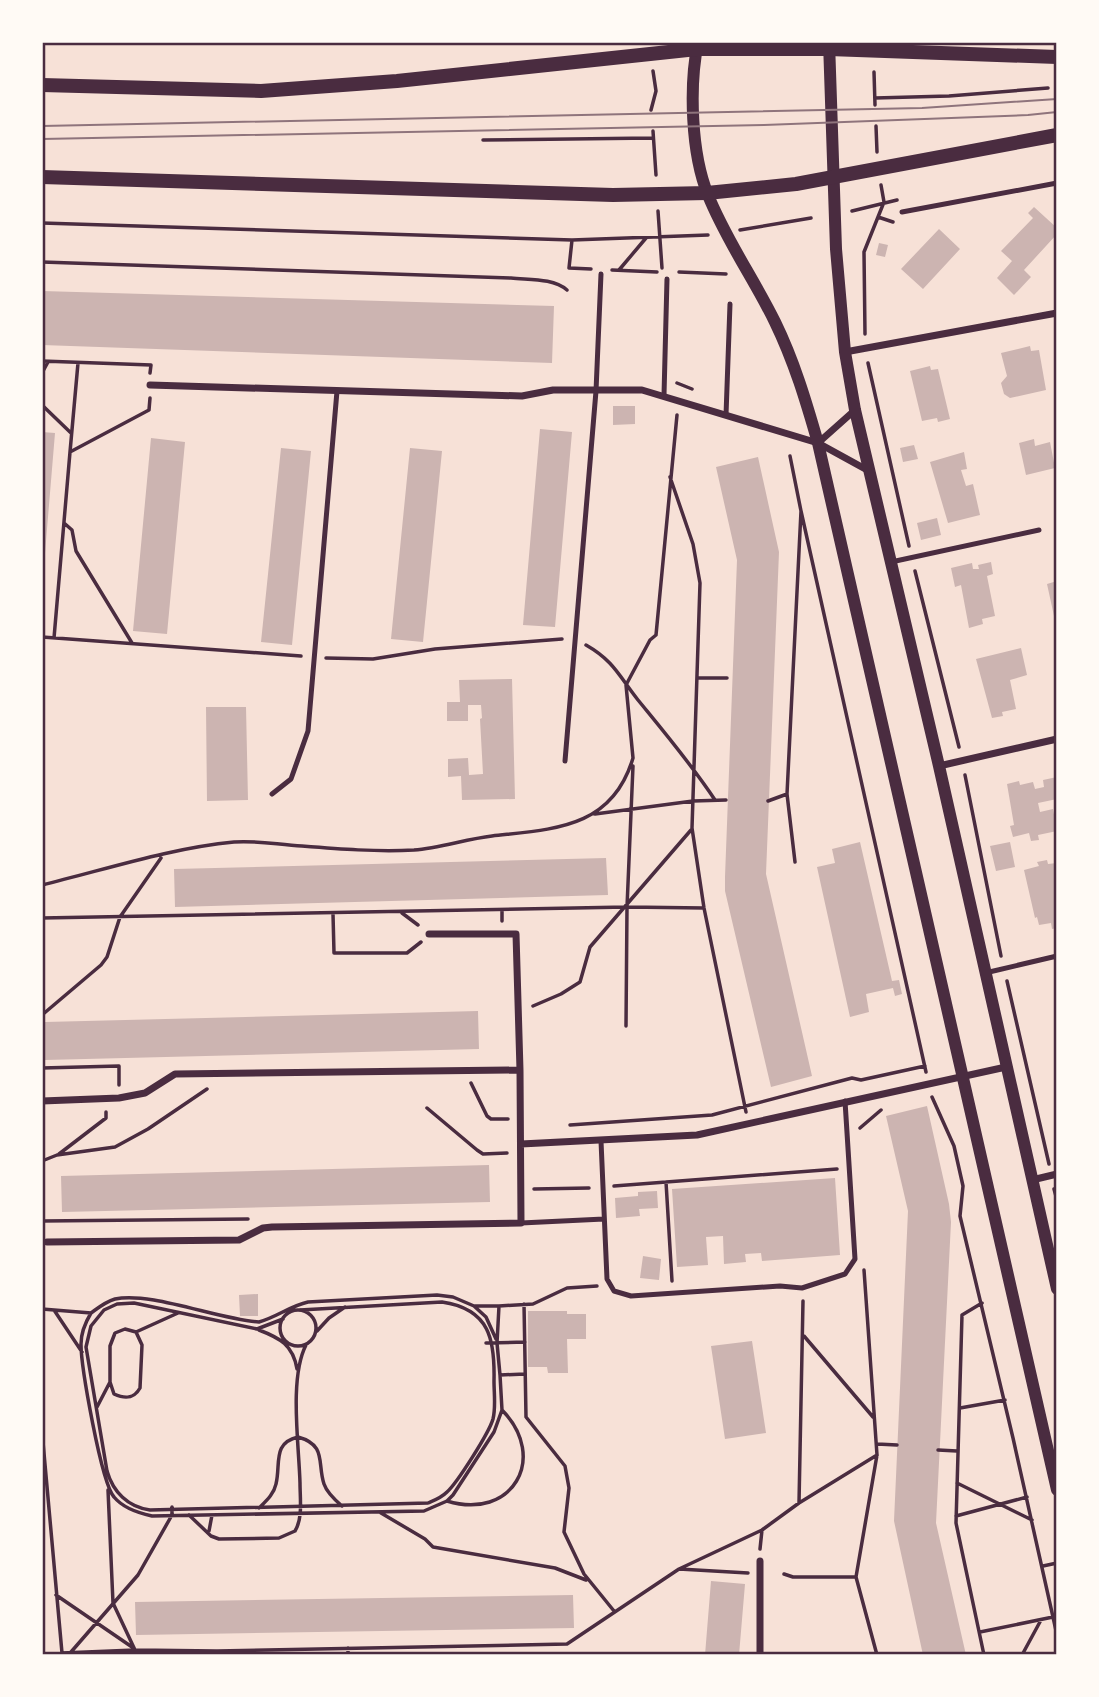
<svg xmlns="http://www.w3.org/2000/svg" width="1099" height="1697" font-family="Quicksand,sans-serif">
<rect width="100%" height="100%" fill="#f7e1d7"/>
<path fill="#ccb4b1" d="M1034 207 1057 228V234L1024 270 1031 277 1014 295 997 278 1012 261 1001 251 1033 218 1028 213Z
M939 229 960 249 923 289 901 269Z
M879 243 888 245 885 257 876 255Z
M42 291 554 306 552 363 42 345Z
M1030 346 1031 351 1039 350 1046 390 1010 398 1004 394 1001 383 1007 376 1001 353Z
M930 366 931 370 938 369 950 419 938 422 937 418 922 421 910 371Z
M613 406H635V424L613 425Z
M540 429 572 432 555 627 523 625Z
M42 432 55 433 44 565H42Z
M151 438 185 442 167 634 133 631Z
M1034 439 1035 446 1050 442 1055 468 1026 475 1019 443Z
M914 445 918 459 903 462 900 448Z
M281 448 311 451 292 645 261 642Z
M410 448 442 451 423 642 391 639Z
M964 452 967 469 961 470 966 486 973 484 980 515 948 523 930 462Z
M758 457 779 552 766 874 812 1076 771 1087 725 891V877L737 560 716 467Z
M937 518 941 535 921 540 917 523Z
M991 562 993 574 987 576 995 616 982 619 983 624 969 628 961 585 955 587 951 568 972 563 973 569H979L978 565Z
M1057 581V615L1054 616 1047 584Z
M1021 648 1027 675 1010 680 1016 709 1002 712 1003 716 992 718 976 659Z
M512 679 515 799 462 800 461 776 448 777V759L468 758 469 775 483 774 480 719 482 718 481 705H468V721H447V702H460L459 680Z
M206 707H246L248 800 207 801Z
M1057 777V799L1038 803 1040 812 1053 809 1057 831 1038 835 1039 840 1031 841 1029 833 1013 837 1010 826 1014 825 1007 784 1019 781 1020 785 1033 782 1035 789 1044 787 1043 780Z
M860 842 892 981 899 980 902 994 895 996 893 988 866 994 869 1012 850 1017 817 867 835 863 832 849Z
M1010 842 1015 867 996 871 990 846Z
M606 858 608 895 175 907 174 869Z
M1047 860 1048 864 1057 863V874L1055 875 1057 928 1052 929 1051 923 1039 925 1037 917 1035 918 1024 870 1039 866 1037 862Z
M478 1011 479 1049 45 1060V1022Z
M927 1106 949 1204 951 1222 936 1523 966 1655H923L894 1521 908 1211 886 1116Z
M489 1165 490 1202 62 1212 61 1176Z
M835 1178 840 1255 762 1261 761 1253 745 1254 746 1262 724 1264 723 1236 706 1237 708 1265 677 1267 672 1189Z
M657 1191 658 1208 639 1209 640 1216 616 1218 615 1198 638 1196V1192Z
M643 1256 661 1259 659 1280 640 1278Z
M258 1294V1316H240L239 1295Z
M528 1311H567V1314H586V1339H567L568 1373H548L547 1367H528Z
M752 1341 766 1433 725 1439 711 1346Z
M711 1581 745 1584 739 1655H705Z
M573 1595 574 1628 136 1635 135 1602Z"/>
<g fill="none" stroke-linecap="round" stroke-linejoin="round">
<path stroke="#4a2c40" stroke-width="3.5" d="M874 72 875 105
M875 98 949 96 1048 88
M651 110 656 91 653 71
M876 126 877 152
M653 131 656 175
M483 140 653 138
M658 211 662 268
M852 211 897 200
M878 217 893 222
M42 223 572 240 708 235
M740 230 811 218
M572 240 569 268 591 269
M42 262 511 278C530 280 553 278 567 290
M612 270 657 272
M619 270 646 238
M679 272 726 274
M865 334 864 252 884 202 881 185
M42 361 151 365 150 373
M868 363 909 546
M42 373 48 362
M677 383 692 389
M42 405 71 433
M70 452 78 363
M790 456 801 511
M670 477 693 544 700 583 692 828 704 908 746 1112
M64 523 72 530 76 551 132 643
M915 571 959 747
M42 637 301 656
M54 638 70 452 149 410 150 398
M586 645C614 661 619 676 638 700 665 733 692 765 715 800
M326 658 373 659 435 649 562 639
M698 678H727
M633 758 626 685 650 640 656 635 677 415
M965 775 1001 956
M787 794 801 511 926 1072
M768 801 787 794 795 862
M595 814 693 801 726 800
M42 885C104 870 170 848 234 842 257 840 279 845 302 846 339 849 377 852 414 850 440 848 466 839 492 836 553 829 612 829 633 758
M502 910V921
M402 913 418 925
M333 914 334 953H407L421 942
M42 918 627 907 704 908
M1007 981 1049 1164
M533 1006 561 994 580 982 590 947 691 830
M42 1015 101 965 107 957 120 917 161 858
M626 1026 627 907 633 766
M42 1068 119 1066V1085
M471 1083 487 1116 491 1119H508
M932 1097 954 1146 963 1186 960 1216 1013 1438 1057 1635
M427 1108 477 1150 483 1154 507 1153
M570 1125 712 1115 852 1078 861 1080 925 1066
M860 1128 881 1110
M59 1154 106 1118V1112
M42 1161 57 1155 115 1147 148 1129 207 1089
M666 1182 672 1281
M614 1186 837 1169
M534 1189 589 1188
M1054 1189 1057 1200
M42 1221 248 1219
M864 1270 877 1455 856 1577 877 1655
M982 1303 962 1315 956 1523 984 1655
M524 1304 526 1417 565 1466 569 1488 564 1532 584 1574 614 1611
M474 1306 486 1317 496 1339
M42 1309 91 1313C98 1308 105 1302 115 1299 150 1291 220 1320 259 1322 277 1317 290 1306 308 1302L437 1295 453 1297 474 1306H499
M280 1328a18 18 0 1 1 36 0a18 18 0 1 1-36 0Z
M54 1310 82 1352
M91 1313C85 1323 81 1333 81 1344 81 1366 101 1482 114 1497 123 1508 138 1513 152 1516L424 1511 447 1501 453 1495 494 1432 502 1410 500 1375
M283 1319 257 1329 134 1303 117 1304 104 1310 91 1326 86 1347 107 1471C113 1492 128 1507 150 1510L428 1503C435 1500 441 1498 447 1492 457 1483 489 1433 493 1419 496 1407 494 1394 494 1381 495 1340 490 1309 442 1302L300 1310
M259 1330C280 1338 293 1345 297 1369
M317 1331 329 1318 345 1307
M804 1336 873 1417
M486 1343 525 1342
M525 1374 500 1375 497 1343 499 1306 533 1304 567 1288 597 1286
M110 1382 114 1394C125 1399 134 1399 140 1388L142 1345 136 1332
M97 1407 110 1382V1346L115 1333 125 1329 136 1332 178 1313
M960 1408 1005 1400
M42 1431 62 1653
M877 1444 897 1445
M938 1450 957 1451
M957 1483 1032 1520
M108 1490 113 1603 135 1650 142 1655
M447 1501C512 1521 549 1458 502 1410
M799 1503 803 1301
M259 1508C266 1501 274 1494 276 1484 281 1464 272 1443 298 1437 327 1445 317 1463 324 1484 327 1493 335 1500 342 1506
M381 1513 425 1539 433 1547 555 1568 586 1580
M189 1515 211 1536 219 1539 279 1538 295 1531C303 1518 300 1499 300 1483 299 1445 289 1378 306 1345
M956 1516 1027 1497
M209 1531 212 1515
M760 1549 762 1530
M1043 1566 1057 1563
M679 1569 748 1573
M784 1574 793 1577H856
M56 1595 132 1647
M980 1632 1053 1617
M71 1652 138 1575 172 1515V1507
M62 1653 135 1650 217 1651 567 1644 679 1569 762 1530 799 1503 877 1455
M348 1655V1648
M1022 1655 1041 1620"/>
<path stroke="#4a2c40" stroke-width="5" d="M902 212 1057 183
M664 395 667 279
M726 415 730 304
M891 562 1039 530
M565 761 596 391 601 274
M272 794 291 779 308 731 337 391
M985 973 1057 956
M601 1141 607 1279 614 1291 631 1296 780 1286 802 1288 845 1274 855 1259 845 1101
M521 1223 604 1219"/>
<path stroke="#4a2c40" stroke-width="7" d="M845 352 1057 313
M150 385 522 396 553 390H642L818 443 869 471
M818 443 855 410
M939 766 1057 739
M429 934H516L520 1070
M42 1101 119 1098 145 1093 175 1074 520 1070 521 1223 272 1227 263 1228 239 1240 47 1242
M521 1144 697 1135 1006 1067
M1032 1180 1057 1174
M760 1655V1561"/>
<path stroke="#4a2c40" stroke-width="12" d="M698 42C689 86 691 153 708 195 726 240 754 279 775 322 794 361 806 401 818 443L1057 1490
M829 42 836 249 845 352 855 410 939 766 1057 1289"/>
<path stroke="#4a2c40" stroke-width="14" d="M42 85 261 91 397 81 697 49H829L1057 57
M42 177 613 195 707 193 796 184 1057 135"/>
<path stroke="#8f747c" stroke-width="2" d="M42 126 922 108 1057 99
M42 139 764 125 1028 115 1057 112"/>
</g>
<rect width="1099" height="1697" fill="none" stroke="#fffaf5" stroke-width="88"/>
<rect x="44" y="44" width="1011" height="1609" fill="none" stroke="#4a2c40" stroke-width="2.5"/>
</svg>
